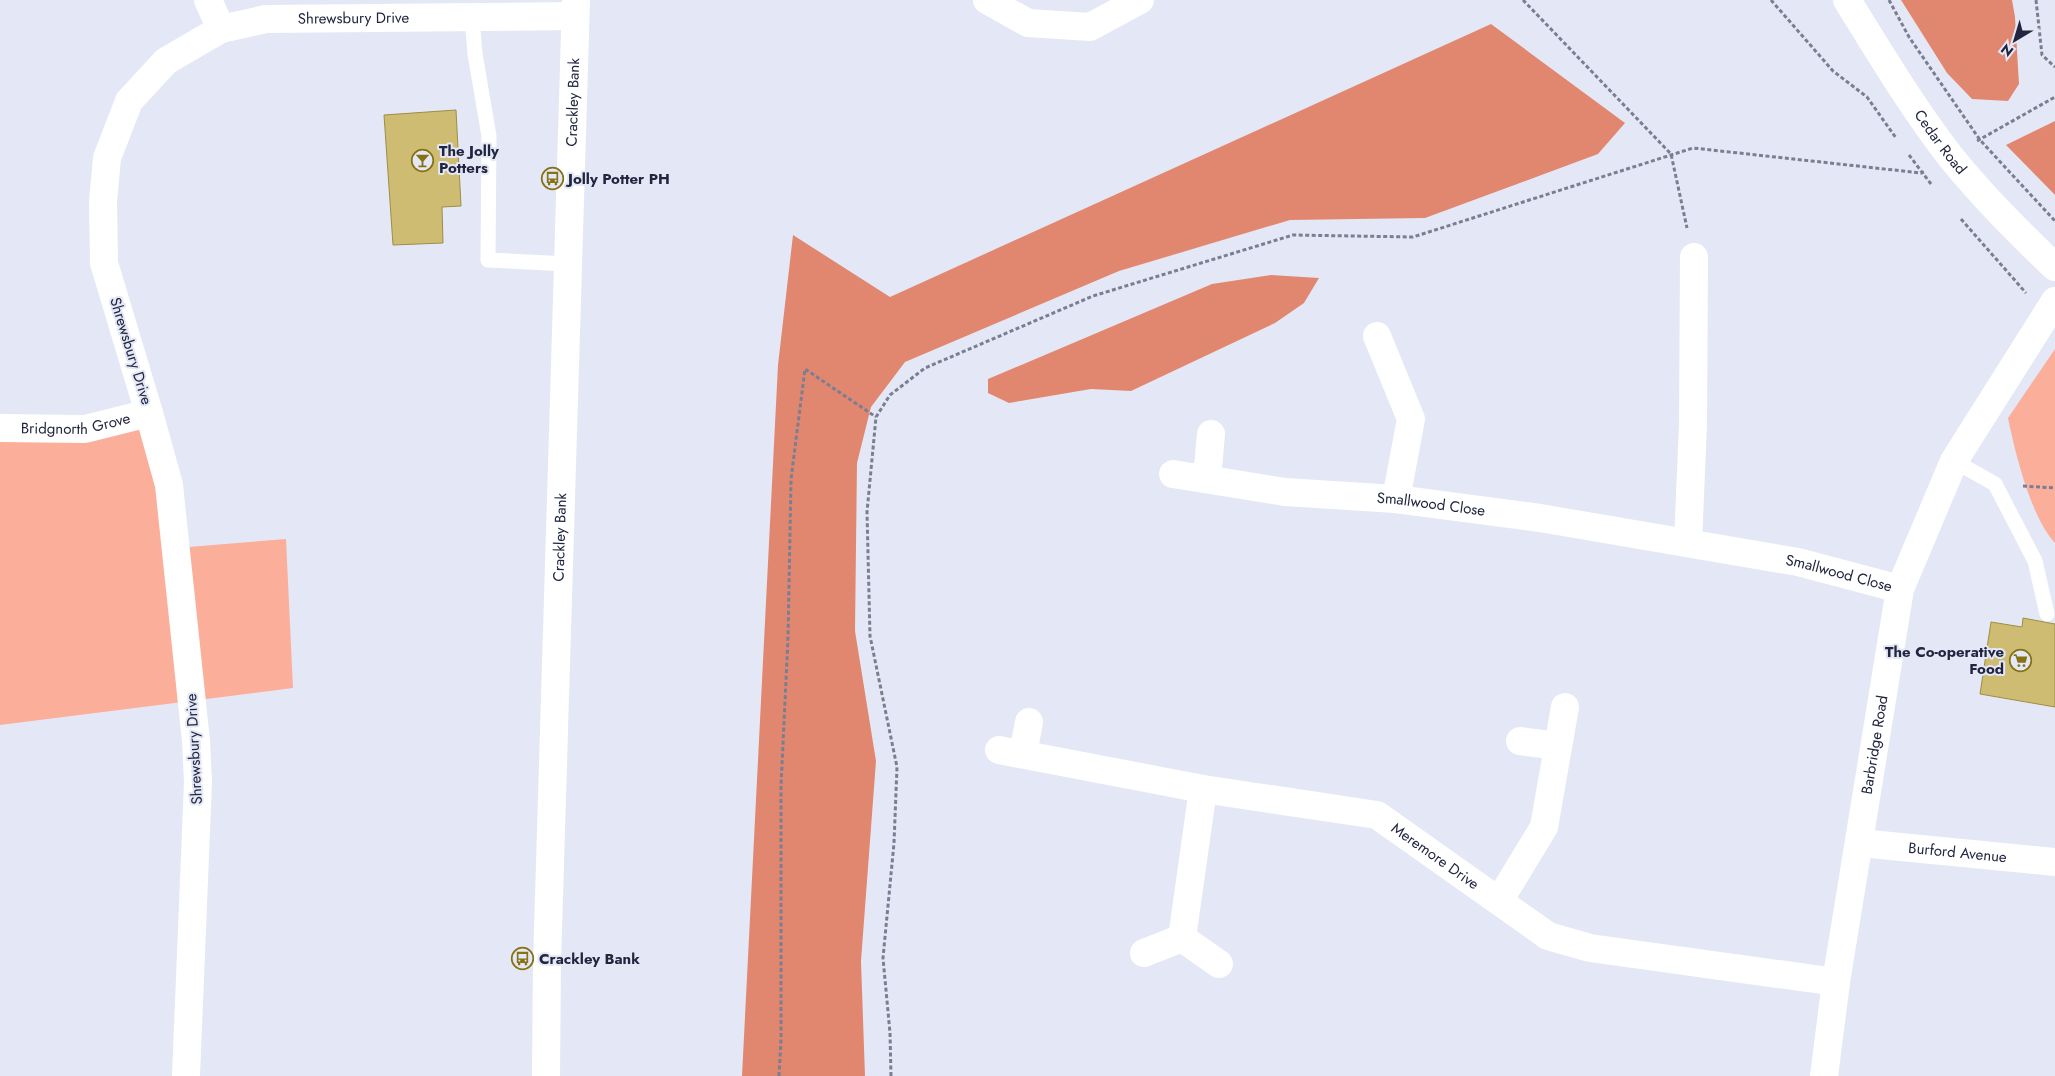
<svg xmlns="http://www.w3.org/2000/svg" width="2055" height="1076" font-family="Jost,sans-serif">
<rect width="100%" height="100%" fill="#e4e8f6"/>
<path fill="#fbaf9b" d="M2055 349V543C2031 518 2015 452 2008 418Z
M149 413 176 548 286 539 293 688 0 725V428Z"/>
<path fill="#e2876f" d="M1901 0H2012L2015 17 2019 84 2008 101 1972 99 1947 73Z
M1491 24 1625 123 1598 154 1425 218 1290 220 1119 271 905 362 871 407 857 463 855 631 876 761 861 961 865 1076H742L778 365 793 235 890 297Z
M2055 121V195L2006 145Z
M1271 275 1319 278 1304 303 1275 323 1131 391 1091 389 1009 403 988 393V379L1212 284Z"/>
<path fill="#cfbc73" stroke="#9f8d44" d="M456 110 461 206 442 207 443 243 393 245 384 115Z
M2023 618 2055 624V707L1980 694 1991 622 2022 627Z"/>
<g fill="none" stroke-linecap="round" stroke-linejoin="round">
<path stroke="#7a7e92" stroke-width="3" stroke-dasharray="4 2.5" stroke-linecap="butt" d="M1523 0 1671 154 1687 228
M1771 0 1833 71 1867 97 1896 138
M1889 0 1909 37 1980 140 2055 221
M2036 0 2042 55 2055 67
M1977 141 2055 97
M1909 155 1931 184
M1961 219 2026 293
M2023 486 2055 488
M779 1076 781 1039V786L788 638 791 479 805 369 876 417
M891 1076 890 1033 883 958 894 843 897 767 870 636 867 512 876 417 890 395 925 368 1093 296 1293 235 1413 237 1693 148 1921 173 1924 172"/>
<path stroke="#fff" stroke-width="15" d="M472 17 475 54 489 136 488 260 568 264
M1954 461 1995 484 2035 561 2047 614"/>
<g stroke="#fff" stroke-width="28">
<path d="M208 0 221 29"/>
<path d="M987 0 1028 23 1090 27 1140 0"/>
<path d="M1377 336 1411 419 1396 499"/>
<path id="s1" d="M0 428 85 429 149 413"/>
<path id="s2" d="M1173 474 1285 492 1396 499 1540 518 1798 562 1900 589"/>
<path d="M1207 479 1211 434"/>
<path d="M1688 543 1693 424 1694 257"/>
<path d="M1520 741 1558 746"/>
<path id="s3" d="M999 750 1203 789 1377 815 1548 936 1590 948 1836 982"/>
<path d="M1023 754 1029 722"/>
<path id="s4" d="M1860 843 2055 862"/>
<path d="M1499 901 1544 827 1565 707"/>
<path d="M1182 938 1203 789"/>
<path d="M1144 953 1182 938 1219 964"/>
<path id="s5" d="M186 1076 198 782 196 741 169 485 149 413 104 263 103 202 107 158 129 101 166 61 221 29 266 19 575 16"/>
<path id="s6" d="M1824 1076 1836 982 1900 589 1954 461 2055 301"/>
</g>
<g stroke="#fff" stroke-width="28">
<path id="s7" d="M1847 0C1880 53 1912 107 1950 156 1982 196 2018 232 2055 267"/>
<path id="s8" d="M546 1076 547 963 576 0"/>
</g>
</g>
<defs>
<symbol id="bar-ring" viewBox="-11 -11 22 22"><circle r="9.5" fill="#e4e8f6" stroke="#867213" stroke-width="1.5"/><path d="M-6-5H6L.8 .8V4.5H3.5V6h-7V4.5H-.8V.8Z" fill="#867213"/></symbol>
<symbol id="bus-ring" viewBox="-11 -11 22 22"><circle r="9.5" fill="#e4e8f6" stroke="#867213" stroke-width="1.5"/><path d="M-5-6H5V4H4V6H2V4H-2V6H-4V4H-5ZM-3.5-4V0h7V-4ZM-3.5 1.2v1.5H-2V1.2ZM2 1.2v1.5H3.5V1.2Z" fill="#867213"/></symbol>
<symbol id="supermarket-ring" viewBox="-11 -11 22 22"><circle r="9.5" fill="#e4e8f6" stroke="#867213" stroke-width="1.5"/><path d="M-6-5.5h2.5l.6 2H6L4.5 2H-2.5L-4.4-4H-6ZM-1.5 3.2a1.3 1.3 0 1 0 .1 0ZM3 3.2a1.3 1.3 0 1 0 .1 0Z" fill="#867213"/></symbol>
</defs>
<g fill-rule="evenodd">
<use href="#bar-ring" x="410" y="148" width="25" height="25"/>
<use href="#bus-ring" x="540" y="166" width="25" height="25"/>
<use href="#supermarket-ring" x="2008" y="648" width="25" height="25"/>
<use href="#bus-ring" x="510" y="946" width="25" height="25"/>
</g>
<g text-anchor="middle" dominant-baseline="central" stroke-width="4" stroke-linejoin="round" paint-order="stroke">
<g font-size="15" fill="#21253f" stroke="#e4e8f6">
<text stroke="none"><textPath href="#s5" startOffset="1242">Shrewsbury Drive</textPath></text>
<text stroke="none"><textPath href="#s8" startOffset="974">Crackley Bank</textPath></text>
<text stroke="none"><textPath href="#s7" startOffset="170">Cedar Road</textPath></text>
<text transform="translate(131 351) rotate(73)">Shrewsbury Drive</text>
<text stroke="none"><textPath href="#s1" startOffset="76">Bridgnorth Grove</textPath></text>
<text stroke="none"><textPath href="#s2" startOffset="260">Smallwood Close</textPath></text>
<text stroke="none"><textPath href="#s8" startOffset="539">Crackley Bank</textPath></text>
<text stroke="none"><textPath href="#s2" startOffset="674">Smallwood Close</textPath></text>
<text stroke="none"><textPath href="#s6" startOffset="335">Barbridge Road</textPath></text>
<text transform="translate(194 749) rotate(-93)">Shrewsbury Drive</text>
<text stroke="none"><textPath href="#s4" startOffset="98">Burford Avenue</textPath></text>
<text stroke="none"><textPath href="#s3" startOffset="455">Meremore Drive</textPath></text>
</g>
<g font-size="15" font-weight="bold" fill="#21253f" stroke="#e4e8f6" text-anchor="start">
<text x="439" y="151">The Jolly<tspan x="439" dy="17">Potters</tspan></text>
<text x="568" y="179">Jolly Potter PH</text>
<text x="2004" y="652" text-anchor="end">The Co-operative<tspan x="2004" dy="17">Food</tspan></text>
<text x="539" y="959">Crackley Bank</text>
</g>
</g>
<g transform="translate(2015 40) rotate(218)" stroke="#e4e8f6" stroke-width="4" paint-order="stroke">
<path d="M0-4L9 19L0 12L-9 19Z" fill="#21253f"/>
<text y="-8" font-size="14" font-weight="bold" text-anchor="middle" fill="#21253f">N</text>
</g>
</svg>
